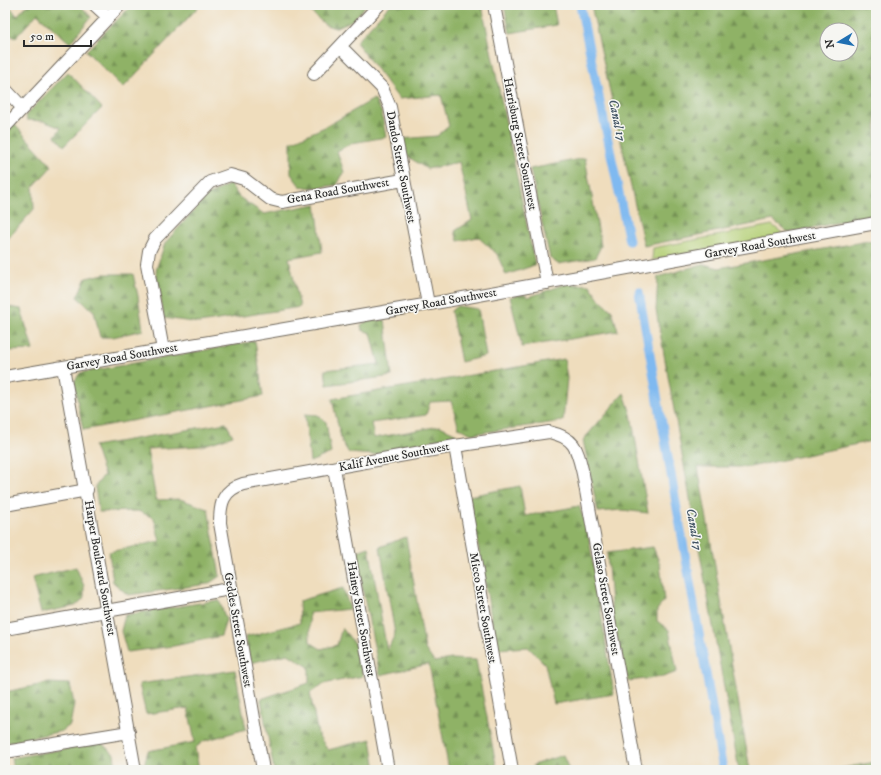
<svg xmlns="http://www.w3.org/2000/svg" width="881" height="775" font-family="'IM FELL DW Pica',serif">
<defs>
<pattern id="forest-firs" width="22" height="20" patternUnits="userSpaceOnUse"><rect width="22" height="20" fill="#8fb266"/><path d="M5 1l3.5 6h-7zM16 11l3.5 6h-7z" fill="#759154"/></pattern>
</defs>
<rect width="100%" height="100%" fill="#f6f6f2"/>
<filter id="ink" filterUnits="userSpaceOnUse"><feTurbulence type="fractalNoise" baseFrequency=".025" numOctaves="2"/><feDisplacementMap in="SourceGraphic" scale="8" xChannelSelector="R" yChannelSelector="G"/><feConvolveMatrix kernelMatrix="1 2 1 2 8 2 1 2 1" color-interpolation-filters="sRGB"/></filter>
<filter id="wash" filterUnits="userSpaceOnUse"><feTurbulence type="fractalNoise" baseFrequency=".012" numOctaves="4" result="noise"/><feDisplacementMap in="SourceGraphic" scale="16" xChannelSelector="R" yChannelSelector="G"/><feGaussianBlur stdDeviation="0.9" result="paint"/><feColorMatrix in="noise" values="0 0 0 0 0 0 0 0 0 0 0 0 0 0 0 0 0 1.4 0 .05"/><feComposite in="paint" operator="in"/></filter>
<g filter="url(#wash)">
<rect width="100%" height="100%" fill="#efddbd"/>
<path fill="#b4cf75" stroke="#707d50" d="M772 225 785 235 652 260 653 248Z"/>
<path fill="url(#forest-firs)" stroke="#5d6e48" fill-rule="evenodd" d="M5 5H9L17 16 27 5H80L91 17 70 43 37 14 15 38 5 31 7 19 5 15Z
M132 5H200L123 88 86 51Z
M304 5H366L353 20 335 28 324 24Z
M390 5 482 6 535 265 506 275 497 254 478 237 458 241 455 231 472 220 459 162 427 169 404 154 401 139 437 136 449 126 441 95 399 99 356 42Z
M504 5H553L557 25 510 33Z
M591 5H876V214L789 233 773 220 644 246ZM827 30H851V54H827Z
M68 72 102 108 64 146 55 136 61 128 43 121 27 120 26 115Z
M374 99 381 111 386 137 352 143 337 151 344 172 337 185 312 188 300 186 291 174V142L327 126Z
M14 124 52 166 33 187 34 209 5 242V133Z
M585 158 601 246 595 258 558 264 550 258 530 169Z
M230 184 239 197 264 214 316 204 322 252 289 258 300 307 199 323 164 318 156 270 165 243 207 196Z
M868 241 876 243V440L750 467H698L750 770H739L656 310 658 277 703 264 719 268Z
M104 274H133L138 296 143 330 113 337H100L94 311 77 297 86 278Z
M566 284 590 285 600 300 612 311 618 331 522 347 510 297 523 294 529 297Z
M457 306 478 309 486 356 461 362 451 311Z
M9 307 21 309 33 350 5 351V309Z
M385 320 392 376 327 385 325 370 379 364 371 333 362 330 361 325 367 321Z
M255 341 263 396 83 430 74 382 80 373Z
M564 359 567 378 563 421 472 434 459 428 451 401 430 402 426 415 371 423 374 438 440 426 457 434 374 455 349 453 342 442 332 399Z
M624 393 631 414 648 513 622 510 598 512 583 440Z
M305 414 318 415 326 422 331 453 310 462Z
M226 423 233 436 201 446 147 449 156 500 180 499 208 509 220 576 208 584 128 595 113 582 109 552 160 541 154 518 138 511 99 512 95 487 104 475 94 446Z
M520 486 525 516 579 506 587 527 614 694 554 704 545 664 528 647 497 649 469 496Z
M406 537 425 649 434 662 451 659 476 660 497 770H449L429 664 380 675 355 552 369 547 387 651 395 634 380 547Z
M653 547 660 564 664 601 657 610V621L669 630 677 672 663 677 628 681 612 616 607 553Z
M76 567 84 586V598L75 606 41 613 32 578Z
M343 588 350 609 309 613 310 642 321 649 337 645 342 628 357 647 363 676 323 684 310 693 318 735 328 750 371 739 376 770H274L261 699 309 683V667L288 654 250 663 245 637 300 623 299 601Z
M219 600 226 620 221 636 174 646 127 652 121 631 125 615Z
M235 670 246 729 204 741 195 748 199 770H145L144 765 148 751 195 742 188 708 146 714 139 684Z
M49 683 70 684 74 704 70 725 62 731 5 743V692Z
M101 743 114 754 116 770H13L11 758Z
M563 755 569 770H534L533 765Z
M876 762V770H831Z"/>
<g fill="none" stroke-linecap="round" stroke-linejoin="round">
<path stroke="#7fb9f0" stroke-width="9" d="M580 5 629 241
M639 292 723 770"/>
</g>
</g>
<g filter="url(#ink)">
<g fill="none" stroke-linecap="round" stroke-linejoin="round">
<defs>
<path id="minor" d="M95 5 108 17
M494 5 547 283
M341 47 382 88 390 107 428 304
M314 74 379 5
M5 89 23 108
M5 127 120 5
M163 350 147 264 149 251 155 239 210 182 230 175 244 179 270 199 282 202 403 180
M63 367 135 770
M5 377 424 305 876 223
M455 446 512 770
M334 468 388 770
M5 505 87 490
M5 629 230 589
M5 752 129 732
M263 770 220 523C220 503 223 490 243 484L455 446 549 432C576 438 577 449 583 474L636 770"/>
</defs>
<use href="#minor" stroke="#70695e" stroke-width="14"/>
<use href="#minor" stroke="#fff" stroke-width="12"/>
</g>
</g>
<g text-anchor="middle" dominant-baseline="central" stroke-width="3" stroke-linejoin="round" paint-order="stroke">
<g font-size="12" fill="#2b2b2b" stroke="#f6f6f2">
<text transform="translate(520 144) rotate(79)">Harrisburg Street Southwest</text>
<text transform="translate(401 167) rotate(79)">Dando Street Southwest</text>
<text transform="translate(338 191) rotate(-10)">Gena Road Southwest</text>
<text transform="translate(760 245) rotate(-10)">Garvey Road Southwest</text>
<text transform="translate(441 302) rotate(-10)">Garvey Road Southwest</text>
<text transform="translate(122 357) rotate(-10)">Garvey Road Southwest</text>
<text transform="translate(394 457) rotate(-11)">Kalif Avenue Southwest</text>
<text transform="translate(100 568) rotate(80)">Harper Boulevard Southwest</text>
<text transform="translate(606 599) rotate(80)">Gelaso Street Southwest</text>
<text transform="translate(483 608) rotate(80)">Micco Street Southwest</text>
<text transform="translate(361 619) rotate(80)">Hainey Street Southwest</text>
<text transform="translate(238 630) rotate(80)">Geddes Street Southwest</text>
</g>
<g font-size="13" font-style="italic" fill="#445666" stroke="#f6f6f2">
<text transform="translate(617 120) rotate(78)">Canal 17</text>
<text transform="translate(694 529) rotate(80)">Canal 17</text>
</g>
</g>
<rect width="881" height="775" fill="none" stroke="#f6f6f2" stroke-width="20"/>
<g transform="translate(839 42) rotate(260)"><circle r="19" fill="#f6f6f2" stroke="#a5a5a2"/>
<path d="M0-3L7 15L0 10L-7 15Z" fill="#1f6fb2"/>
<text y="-6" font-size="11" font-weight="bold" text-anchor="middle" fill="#2b2b2b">N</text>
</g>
<path d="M24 40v6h67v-6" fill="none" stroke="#2b2b2b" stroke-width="2"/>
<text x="30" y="40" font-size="12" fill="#2b2b2b" stroke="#f6f6f2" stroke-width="3" paint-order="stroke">50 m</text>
</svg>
